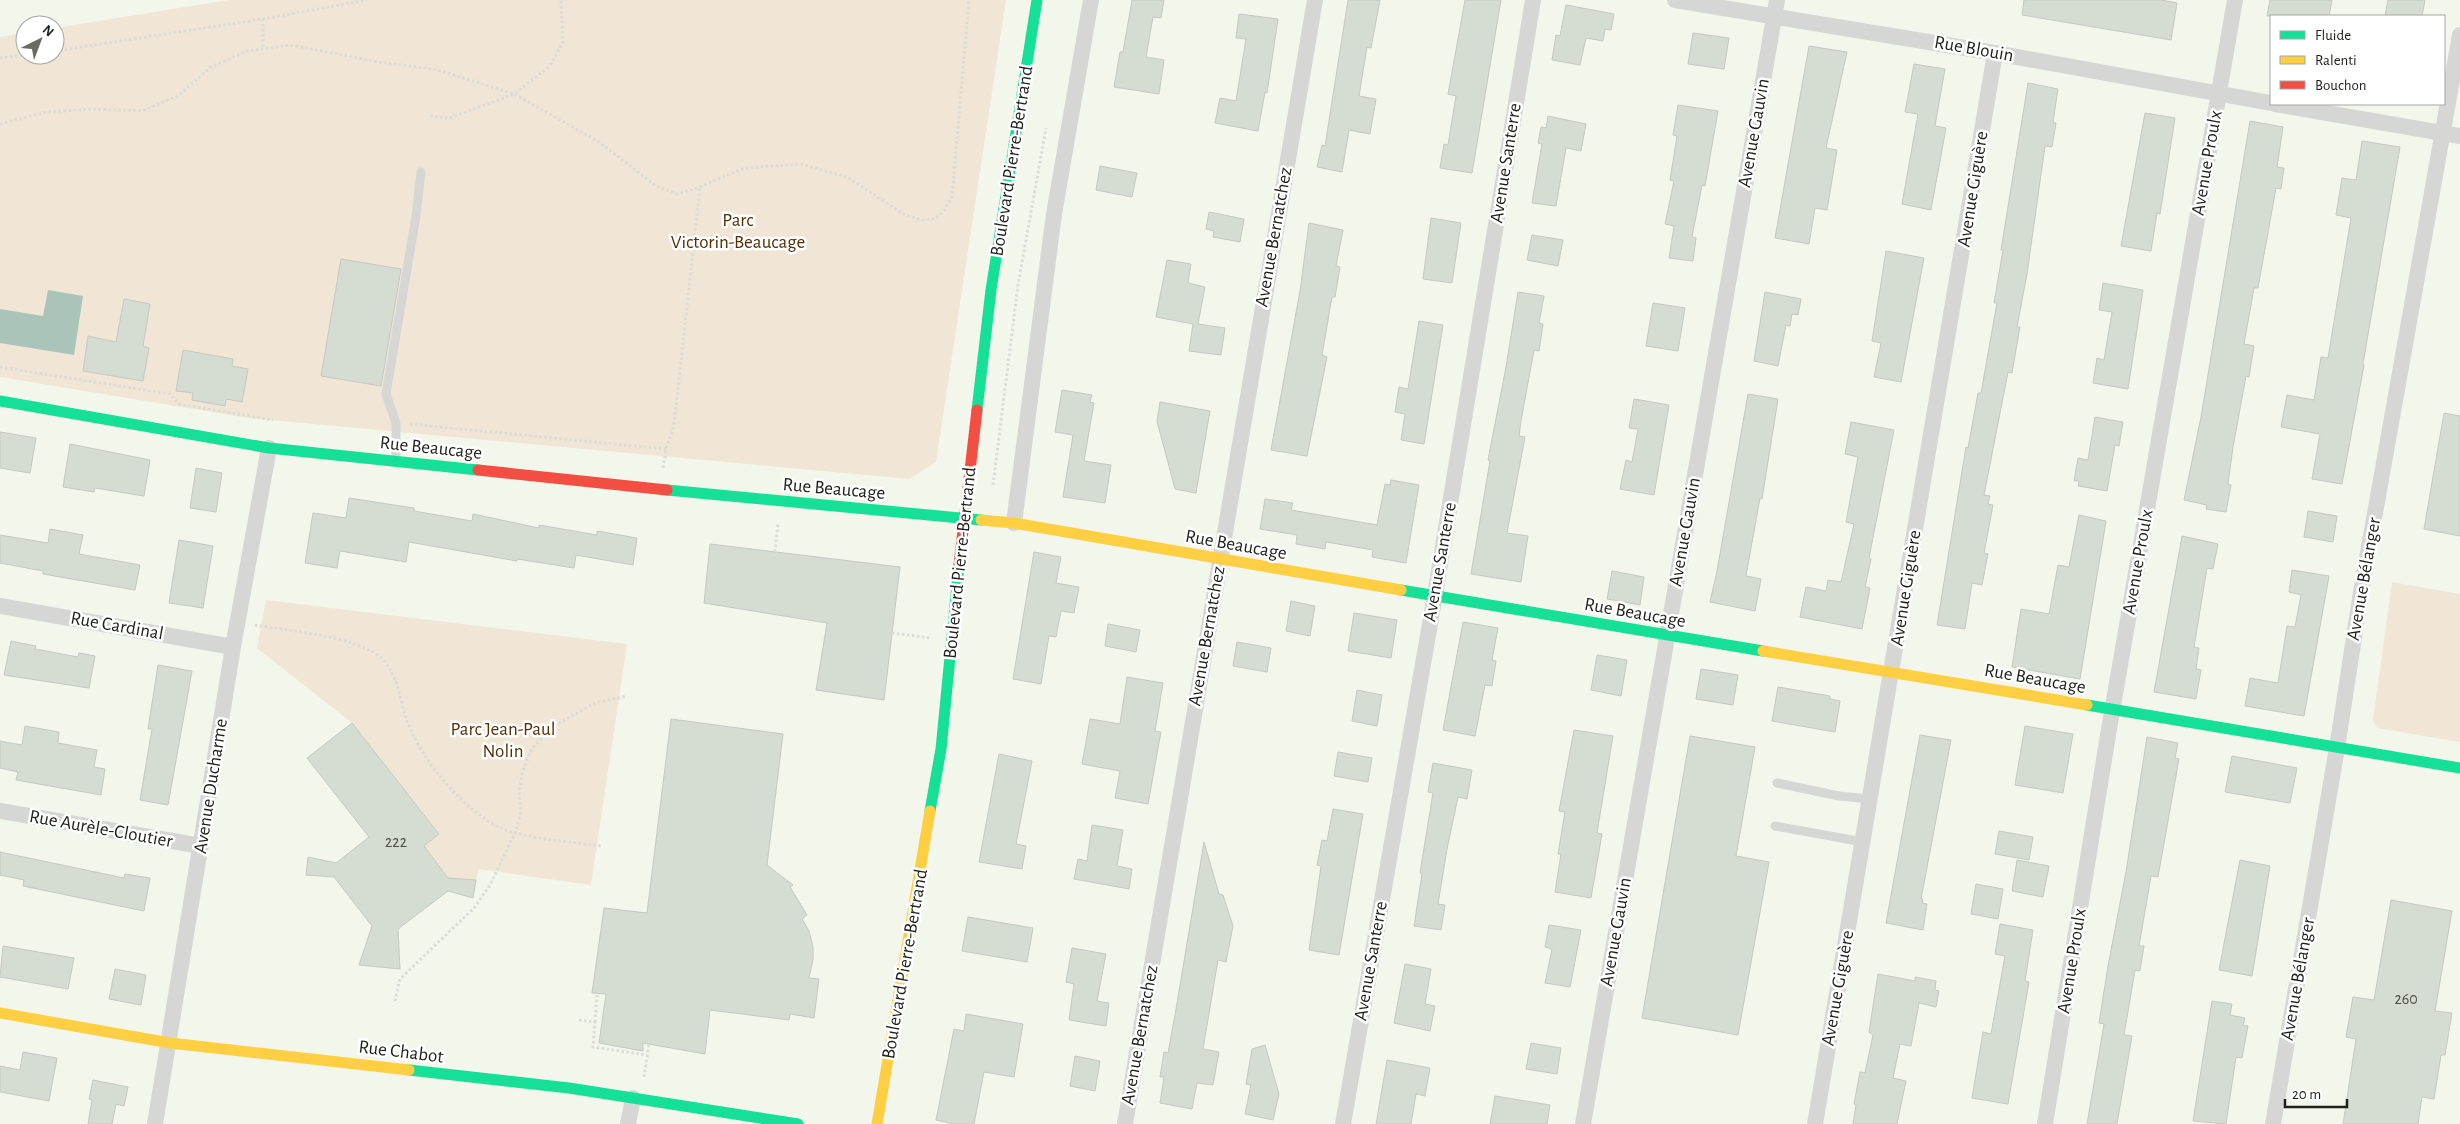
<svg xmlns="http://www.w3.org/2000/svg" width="2460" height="1124" font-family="'Alegreya Sans',sans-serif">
<rect width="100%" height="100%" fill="#f3f6eb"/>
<path fill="#f1e6d5" d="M229 0H1006L936 462 909 479 248 418 0 377V37L25 33V55H55V28Z
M2392 582 2460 594V742L2377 728 2373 720Z
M266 600 627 644 591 885 479 869 476 880 448 878 424 846 439 833 352 723 257 648Z"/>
<path fill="#aac4b9" d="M48 290 83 296 74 355 0 343V309L43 316Z"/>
<path fill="#d5dcd2" stroke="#c5c9c2" d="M1132 0H1164L1161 18 1153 17 1146 57 1164 60 1159 94 1114 87 1120 52H1123Z
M1348 0H1380L1371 48 1367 47 1359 96 1376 99 1370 134 1349 130 1342 172 1317 167 1322 145 1325 146Z
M1465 0H1501L1472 173 1440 168 1444 144 1448 145 1456 96 1448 94Z
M2024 0H2161L2177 3 2171 40 2022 15Z
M2270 0H2332L2329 16H2267Z
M2388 0H2425L2422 16H2385Z
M1566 5 1614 14 1611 30 1605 29 1603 41 1586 38 1580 65 1552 60 1556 35 1560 36Z
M1239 14 1278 19 1267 93 1265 92 1258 131 1215 123 1220 98 1236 101 1246 39 1236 38Z
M1693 33 1729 38 1724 69 1688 64Z
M1809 46 1847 52 1826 148 1837 150 1827 210 1815 208 1809 244 1775 238Z
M1914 64 1945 69 1935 126 1946 128 1931 210 1902 204 1918 114 1905 112Z
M2028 83 2058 89 2053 122 2056 123 2052 147 2045 146 2027 274 2017 327H2020L2012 373 2008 372 1984 495 1990 496 1988 504 1993 505 1984 553 1988 554 1982 585 1972 583 1965 629 1937 625 1966 447 1968 448 1978 393H1981L1997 303H1994L2003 250H2001Z
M1678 105 1718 111 1705 186 1702 185 1692 237 1696 238 1693 261 1669 258 1674 226 1665 224 1674 181 1670 180 1677 136 1673 135Z
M2145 113 2175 118 2160 214 2157 213 2151 251 2121 246Z
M1548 116 1586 124 1581 151 1566 148 1556 206 1532 203 1542 144 1538 143 1541 127 1546 128Z
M2250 121 2283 127 2277 167 2284 168 2281 189 2276 188 2258 288H2254L2244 344 2254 346 2249 377 2246 376 2233 447 2228 484 2231 485 2226 512 2206 509 2207 505 2184 500 2201 417Z
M2362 141 2400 147 2363 364 2364 365 2342 484 2312 479 2320 434 2281 427 2287 395 2314 400 2321 357 2328 358 2351 218 2336 215 2342 178 2356 180Z
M1100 166 1137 173 1132 197 1096 190Z
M1209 212 1244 219 1240 242 1213 237 1214 231 1206 229Z
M1431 218 1461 223 1452 283 1423 279Z
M1309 223 1343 230 1336 266 1340 267 1335 297H1332L1322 355 1327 357 1307 456 1271 450 1300 291Z
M1532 235 1563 240 1558 266 1527 260Z
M1886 251 1924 258 1901 382 1874 377 1881 343 1872 341Z
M341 259 401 269 381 386 321 376Z
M1167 260 1191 264 1188 283 1205 287 1198 324 1225 328 1221 355 1189 351 1193 324 1156 317Z
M2103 283 2143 290 2128 389 2093 383 2097 358 2104 360 2112 312 2099 310Z
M1518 292 1544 296 1539 323 1543 324 1539 351 1534 350 1521 421 1519 436 1525 437 1507 533 1528 536 1521 582 1471 574 1490 461 1488 460 1506 367Z
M1765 292 1801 299 1798 315 1792 314 1790 326 1786 325 1778 366 1754 361Z
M124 299 150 304 143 346 149 348 143 381 83 371 88 336 116 342Z
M1653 303 1685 308 1678 351 1646 346Z
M1419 321 1443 325 1424 444 1401 440 1405 414 1395 412 1399 387 1408 389Z
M183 350 233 359 232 366 248 369 242 402 226 399 225 406 192 400 193 393 176 391Z
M1062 390 1092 395 1090 402 1094 403 1084 461 1111 465 1105 503 1063 497 1073 435 1055 432Z
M1748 394 1778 399 1762 499 1760 498 1746 576 1761 579 1755 611 1710 602 1717 571Z
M1634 399 1669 405 1654 495 1620 489 1626 460 1632 462 1638 429 1629 428Z
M1160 402 1210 411 1196 493 1175 489 1157 421Z
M2444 413 2460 416V536L2424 529Z
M2095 417 2123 422 2119 446 2115 445 2107 491 2078 486 2079 481H2074L2078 458 2088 460Z
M1851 422 1894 430 1869 558 1871 559 1865 587 1870 588 1862 629 1800 617 1806 587 1826 591 1828 580 1841 582 1854 524 1846 522 1858 457 1845 454Z
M0 432 36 438 30 473 0 468Z
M70 444 150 460 144 496 95 488 94 492 63 487Z
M196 468 222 473 216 512 190 508Z
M1391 480 1419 485 1406 563 1372 557 1373 550 1326 542 1325 549 1296 544 1297 535 1260 529 1265 499 1293 503 1291 510 1377 525 1385 484 1390 485Z
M349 498 414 508V511L472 521 473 514 539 528V525L597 535V531L637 538 633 565 576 555 574 568 517 559V561L409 542 406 562 340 551 337 568 305 563 313 513 346 518Z
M2308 511 2337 516 2333 542 2304 537Z
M2079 515 2106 521 2080 679 2012 667 2021 609 2049 614 2058 565 2069 567Z
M50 529 83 535 79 554 140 565 135 590 43 574V571L0 563V535L48 543Z
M2182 536 2218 544 2213 569 2207 568 2194 647 2199 648 2196 669 2201 670 2196 699 2154 692Z
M179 540 213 546 203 608 169 603Z
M710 544 900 567 884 700 816 690 827 623 704 603Z
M1034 552 1061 557 1056 583 1079 587 1074 613 1061 611 1056 637 1049 636 1041 684 1013 679Z
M2292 570 2329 576 2304 716 2245 706 2250 678 2278 683 2287 626 2295 627 2301 595 2289 592Z
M1612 571 1644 577 1640 605 1607 599Z
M1291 601 1315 606 1310 636 1286 631Z
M1354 613 1397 620 1391 658 1348 651Z
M1463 622 1498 628 1492 660 1496 661 1492 686 1485 685 1475 736 1443 730Z
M1108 624 1140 630 1136 652 1105 646Z
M11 641 36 646 35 649 78 657 79 653 95 656 89 688 4 675Z
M1237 642 1271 648 1267 672 1233 666Z
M1597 655 1627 660 1621 696 1591 690Z
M158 665 192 671 168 805 140 800 152 729H148Z
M1701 669 1738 675 1733 705 1696 699Z
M1127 677 1163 683 1155 731 1161 732 1148 804 1115 798 1120 771 1082 764 1090 719 1120 724Z
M1778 687 1830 696V699L1840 701 1835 732 1772 721Z
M1357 690 1382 695 1377 726 1352 721Z
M671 719 783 734 767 865 793 885 790 887 807 915 802 919 809 931 813 947V960L809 978 819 979 814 1018 790 1014 789 1020 710 1010 705 1054 643 1043V1051L599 1043 606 994 592 993 604 908 647 913Z
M352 723 439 834 424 846 448 878 476 880 473 898 448 891 398 929 400 969 359 965 372 926 334 877 306 875 308 857 336 863 369 837 307 758Z
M25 726 59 732 58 743 97 750 94 767 105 769 101 795 16 780 18 772 0 768V741L22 745Z
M2025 726 2073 734 2063 793 2015 785Z
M1574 730 1613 736 1597 833 1602 834 1591 898 1555 892 1561 854H1558L1565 812 1559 811Z
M1920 735 1951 740 1921 899H1923L1922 903 1927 904 1923 930 1886 923Z
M1690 736 1755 747 1736 856 1769 862 1738 1035 1642 1018Z
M2147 737 2178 743 2175 758 2179 759 2158 877 2151 876 2139 946H2144L2140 971 2135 970 2124 1035 2132 1036 2117 1124H2087L2104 1024 2099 1023 2108 966 2126 872Z
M1338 752 1372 758 1368 782 1334 776Z
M999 754 1032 761 1016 844 1026 846 1022 869 979 862Z
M2232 756 2297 768 2290 803 2225 792Z
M1433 763 1472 770 1467 799 1458 797 1447 849 1438 904 1445 905 1441 930 1414 926 1422 874 1420 873 1433 793 1428 792Z
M1333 809 1363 814 1339 955 1309 950 1321 866 1317 865 1322 840 1327 841Z
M1092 825 1123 830 1117 866 1132 869 1129 889 1074 879 1078 859 1087 861Z
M1999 831 2033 837 2029 860 1995 854Z
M1204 842 1219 894 1223 895 1233 926 1226 962 1218 960 1203 1049 1219 1052 1213 1085 1197 1083 1192 1109 1160 1103 1164 1077H1160L1164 1052 1168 1053 1175 1015Z
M0 852 124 878 125 874 150 878 144 911 23 886 24 880 0 875Z
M2017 860 2049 866 2043 897 2012 891Z
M2240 860 2270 866 2252 976 2219 970Z
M1976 884 2003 889 1998 919 1971 914Z
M2391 900 2452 911 2435 1011 2452 1013 2445 1055H2441L2434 1099 2422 1097 2418 1124H2343L2356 1039 2346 1037 2353 997 2374 1000Z
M968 917 1033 928 1027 962 962 951Z
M2000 924 2033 930 2025 981 2029 982 2008 1104 1972 1098 1983 1032 1991 1034 2005 956 1995 954Z
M1549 925 1581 930 1570 987 1545 983 1552 949 1545 947Z
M3 946 74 958 68 989 0 977Z
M1072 948 1106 954 1097 1001 1109 1003 1106 1026 1069 1020 1074 984 1066 982Z
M1405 964 1431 969 1425 1004 1435 1006 1430 1031 1394 1023Z
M115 969 146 975 141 1005 109 999Z
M1878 974 1915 981V977L1936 981 1935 990 1939 991 1936 1007 1919 1003 1911 1046 1900 1044 1893 1078 1906 1081 1897 1124H1853L1856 1105 1854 1104 1860 1072 1865 1073 1873 1035 1869 1032Z
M2212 1001 2232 1004 2230 1015 2245 1018 2243 1025 2248 1026 2242 1058 2236 1057 2226 1124 2193 1121Z
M966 1014 1023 1024 1014 1077 984 1072 974 1124H954L936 1120 954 1029 964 1031Z
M1531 1043 1561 1048 1557 1074 1526 1069Z
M1265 1045 1279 1094 1273 1120 1245 1114 1251 1085 1246 1084 1252 1049Z
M23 1052 57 1058 49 1101 0 1092V1066L20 1070Z
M1075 1056 1100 1061 1095 1091 1070 1086Z
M1387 1060 1430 1068 1425 1096 1416 1094 1411 1124H1376Z
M93 1080 128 1087 124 1106 116 1104 112 1124H88L92 1100 89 1099Z
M1495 1096 1550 1105 1547 1124H1490Z"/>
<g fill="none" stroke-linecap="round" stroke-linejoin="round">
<path stroke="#dbdcd8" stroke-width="3" stroke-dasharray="2.5 2.5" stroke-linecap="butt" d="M263 19V47
M55 51 263 19 367 0
M0 58 31 55
M430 116 450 118 514 94 550 66 563 42 561 0
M0 124 47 112 92 109 142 111 178 96 211 67 247 51 290 45 379 62 438 70 514 94 599 142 656 186 677 194 700 187 744 168 800 164 847 177 905 215 922 220 935 219 943 212 952 197 969 0
M0 367 170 394 179 404 273 420
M410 424 666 449
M663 468 666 449 674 425 700 187
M993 485 1018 285 1046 128
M775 552 778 522
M255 625C289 631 347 635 376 654 397 667 399 697 406 718 420 760 470 821 515 833 542 840 573 842 601 846
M892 633 931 638
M395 1001 400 979 474 908 490 885 515 833 521 813 519 792 523 770 532 748 556 725 597 702 627 696
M579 1020 595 1022 593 1047 647 1055
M595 1022 597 995
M644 1077 649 1044"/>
<path stroke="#d6d7d5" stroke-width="9" d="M396 460V423L386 394 416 216 421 172
M1777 783 1839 796 1870 799
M1775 826 1863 842"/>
<path stroke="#d6d7d5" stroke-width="16" d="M1675 0 1995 53 2271 103
M2275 104 2460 136
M1014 523 1054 214 1091 0
M0 606 233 647
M0 811 201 846
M155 1124 233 647 269 448
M628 1124 633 1098
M1125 1124 1315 0
M1343 1124 1435 595 1533 0
M1583 1124 1777 0
M1815 1124 1995 53
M2045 1124 2108 735 2235 0
M2273 1124 2337 748 2361 592 2460 35"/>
<path stroke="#16e098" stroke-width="11" d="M0 401 269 448 478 470
M977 410 991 290 1037 0
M667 490 981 520
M1401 590 1763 651
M2087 705 2460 768
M930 811 941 749 959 565
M409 1070 569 1088 798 1124"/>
<path stroke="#ffcf43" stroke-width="11" d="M981 520 1014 523 1401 590
M1763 651 2087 705
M0 1013 170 1043 409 1070
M877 1124 930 811"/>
<path stroke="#f24e42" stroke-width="11" d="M478 470 667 490
M959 565 977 410"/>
</g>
<g text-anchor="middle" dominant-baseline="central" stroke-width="5" stroke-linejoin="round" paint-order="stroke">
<g font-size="16" fill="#4c4f47">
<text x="396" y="842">222</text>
<text x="2406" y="999">260</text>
</g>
<g font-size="19" fill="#1e2019" stroke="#fff">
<text transform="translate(1974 49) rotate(10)">Rue Blouin</text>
<text transform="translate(1754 133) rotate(-80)">Avenue Gauvin</text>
<text transform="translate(1012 161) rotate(-81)">Boulevard Pierre-Bertrand</text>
<text transform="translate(1506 163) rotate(-81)">Avenue Santerre</text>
<text transform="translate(2207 163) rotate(-80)">Avenue Proulx</text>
<text transform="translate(1973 189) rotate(-81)">Avenue Giguère</text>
<text transform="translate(1274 237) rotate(-80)">Avenue Bernatchez</text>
<text transform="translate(431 448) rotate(6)">Rue Beaucage</text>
<text transform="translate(834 489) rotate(5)">Rue Beaucage</text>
<text transform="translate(1685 532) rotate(-80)">Avenue Gauvin</text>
<text transform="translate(1236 545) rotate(10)">Rue Beaucage</text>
<text transform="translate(1440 562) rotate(-80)">Avenue Santerre</text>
<text transform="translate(2138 562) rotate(-80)">Avenue Proulx</text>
<text transform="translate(960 563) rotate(-84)">Boulevard Pierre-Bertrand</text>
<text transform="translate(2364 579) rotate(-80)">Avenue Bélanger</text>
<text transform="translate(1906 588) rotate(-81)">Avenue Giguère</text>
<text transform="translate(1635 613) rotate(10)">Rue Beaucage</text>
<text transform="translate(117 626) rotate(10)">Rue Cardinal</text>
<text transform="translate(1207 636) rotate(-80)">Avenue Bernatchez</text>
<text transform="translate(2035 679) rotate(10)">Rue Beaucage</text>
<text transform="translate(211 786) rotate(-81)">Avenue Ducharme</text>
<text transform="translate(101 829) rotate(10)">Rue Aurèle-Cloutier</text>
<text transform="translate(1616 932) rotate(-80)">Avenue Gauvin</text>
<text transform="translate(1371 961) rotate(-80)">Avenue Santerre</text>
<text transform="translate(2072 961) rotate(-81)">Avenue Proulx</text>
<text transform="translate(905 964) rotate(-80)">Boulevard Pierre-Bertrand</text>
<text transform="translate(2298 979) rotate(-80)">Avenue Bélanger</text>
<text transform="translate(1838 988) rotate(-80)">Avenue Giguère</text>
<text transform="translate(1140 1035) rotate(-80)">Avenue Bernatchez</text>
<text transform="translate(401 1052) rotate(7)">Rue Chabot</text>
</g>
<g font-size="19" fill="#543106" stroke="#fff">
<text x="738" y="220">Parc<tspan x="738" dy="22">Victorin-Beaucage</tspan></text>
<text x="503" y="729">Parc Jean-Paul<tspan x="503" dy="22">Nolin</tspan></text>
</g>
</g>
<rect x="2270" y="15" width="175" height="90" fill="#ffffff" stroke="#a5a6a3"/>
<rect x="2280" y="31" width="25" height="8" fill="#16e098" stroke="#a5a6a3"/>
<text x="2315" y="40" font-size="15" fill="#1e2019">Fluide</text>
<rect x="2280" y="56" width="25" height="8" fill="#ffcf43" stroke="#a5a6a3"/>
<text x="2315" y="65" font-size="15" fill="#1e2019">Ralenti</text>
<rect x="2280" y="81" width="25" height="8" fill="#f24e42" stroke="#a5a6a3"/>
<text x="2315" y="90" font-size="15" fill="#1e2019">Bouchon</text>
<g transform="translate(40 40) rotate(42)"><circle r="24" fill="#ffffff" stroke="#a5a6a3"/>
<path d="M0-4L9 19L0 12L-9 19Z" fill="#696b62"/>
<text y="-8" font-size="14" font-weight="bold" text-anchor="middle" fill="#1e2019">N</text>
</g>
<path d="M2285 1099v8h62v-8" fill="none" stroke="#1e2019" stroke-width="2.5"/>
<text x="2292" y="1099" font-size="15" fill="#1e2019" stroke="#ffffff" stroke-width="4" paint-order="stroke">20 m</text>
</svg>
